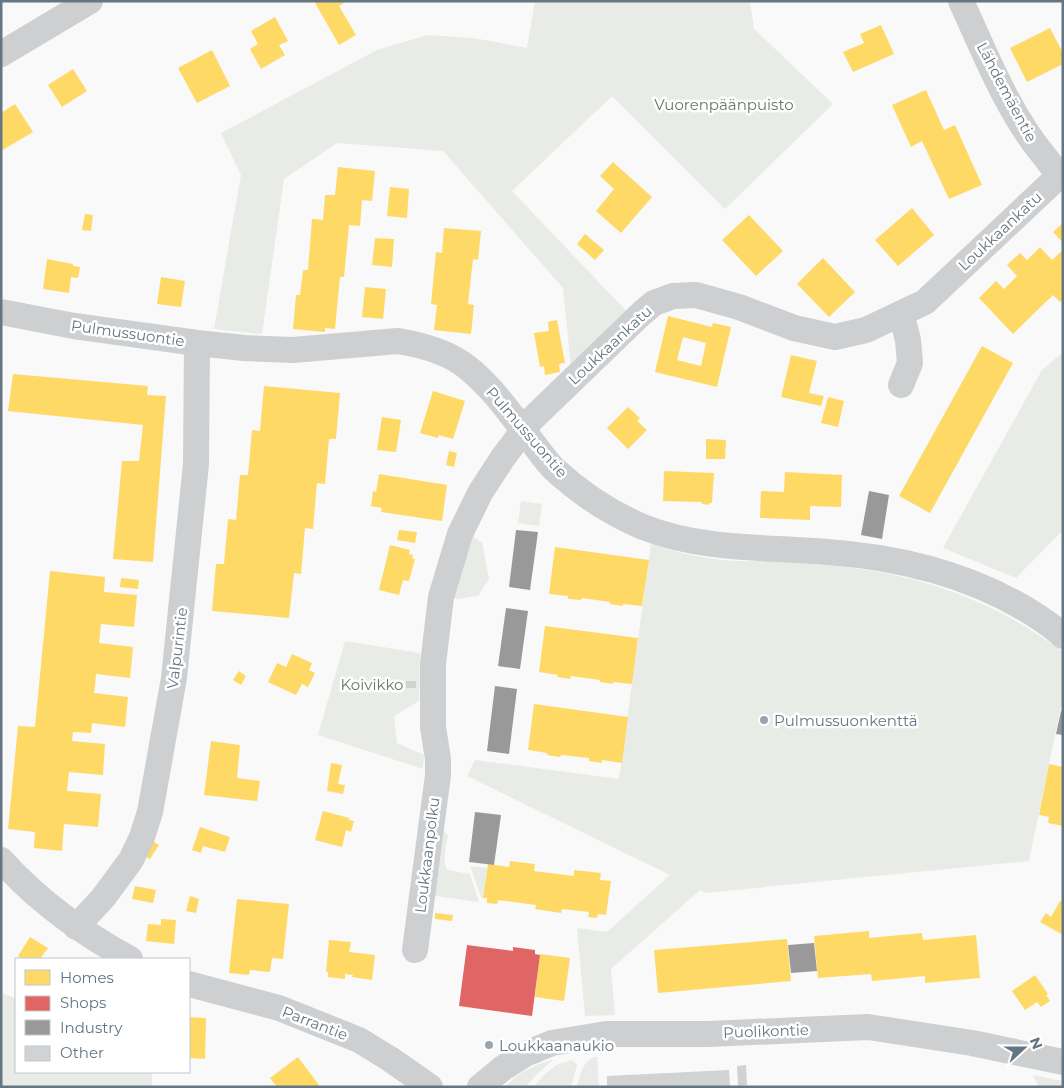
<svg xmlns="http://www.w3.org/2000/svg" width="1064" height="1088" font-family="Montserrat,sans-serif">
<rect width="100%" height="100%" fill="#f9f9f9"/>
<path fill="#e8ebe6" d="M535 1H750L754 29 833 104 725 209 612 96 512 191 629 314 571 367 563 288 443 151 337 143 284 179 262 334 214 329 241 175 221 133 377 50 427 35 473 38 527 48Z
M1063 352V530L1016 578 943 548 1042 370Z
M521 501 542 504 539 526 518 523Z
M472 536 482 542 489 579 478 596 457 599 452 598Z
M651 544C672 551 692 556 714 559 733 562 752 561 771 561 788 562 806 563 824 565 913 572 991 598 1063 652V696L1029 861 705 893 700 890 611 969 615 1015 585 1016 577 928 607 932 670 875 467 776 475 760 619 779Z
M345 641 420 653 419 701 394 716 397 743 424 755 423 769 318 735Z
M444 832 448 835C446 846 442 861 447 870L470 874 479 902 435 896Z
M470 866 487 868 483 898 482 899Z
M1 993 16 998V1072H152V1087H1Z
M594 1057H597L599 1087H577C580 1075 582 1063 594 1057Z
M554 1059 534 1077 526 1087H506C517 1071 537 1065 554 1059Z
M572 1060 577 1065 571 1087H534L545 1074 556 1065Z
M1033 1075 1063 1081V1087H1039Z"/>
<path fill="#ffd966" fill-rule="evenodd" d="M314 1H347L339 6 356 35 339 45Z
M275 17 288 41 279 45 285 55 261 69 250 49 258 44 251 31Z
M881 25 894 54 853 72 843 52 864 43 860 34Z
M1050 28 1063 53V64L1027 82 1010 48Z
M212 50 230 86 197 103 178 68Z
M73 69 87 91 62 107 48 85Z
M926 90 944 130 955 125 982 185 949 199 922 141 911 147 892 105Z
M15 104 33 132 1 151V113Z
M613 162 652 197 621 233 596 211 614 189 600 176Z
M338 167 375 171 372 201 362 200 360 226 349 225 344 277H340L335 329 325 328V332L293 329 296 295H300L303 270H308L312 219 323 220 325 195H335Z
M390 187 409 189 407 218 387 216Z
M912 208 934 235 898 266 875 240Z
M85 214 93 215 91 231 82 230Z
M749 215 783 251 756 276 722 240Z
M1063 223V243L1053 232Z
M444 228 481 231 478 260 473 259 468 304 474 305 471 334 434 330 437 305 431 304 436 252 442 253Z
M585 234 604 250 595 260 577 244Z
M375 238 394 239 392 267 372 265Z
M1040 247 1052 260 1063 250V299L1060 302 1053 295 1013 334 979 298 996 281 1004 289 1017 276 1007 265 1020 253 1027 260Z
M823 258 855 292 829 317 797 284Z
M47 259 73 264V266L80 267 78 278 71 277 69 293 43 289Z
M161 277 185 281 181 307 157 304Z
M365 287 386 289 383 319 362 317Z
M668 316 712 327 713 323 731 327 717 387 655 372ZM683 337 706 343 701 366 677 360Z
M557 320 565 363 559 364 560 372 545 375 544 366 540 367 534 333 549 331 548 322Z
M982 346 1013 363 930 513 899 496Z
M791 355 817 361 809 393 824 396 821 406 781 397Z
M13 374 148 386 147 395 166 396 153 562 113 559 122 461H139L143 425 8 411Z
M264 386 340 393 336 439H329L325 484 317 483 313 529 305 528 301 574 294 573 289 618 212 611 216 564H224L228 519 236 520 240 475H248L252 430 260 431Z
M433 391 465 401 453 439 439 435 438 438 420 433Z
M828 397 844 401 838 427 821 423Z
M628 407 640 418 637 421 647 430 628 449 607 428Z
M382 417 401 420 396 452 377 450Z
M706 439 726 440 725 459H706Z
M449 451 457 453 454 467 446 465Z
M664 471 714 473 712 503H710L708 505 703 504 701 502 663 501Z
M785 472 842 475 841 507 810 506V520L760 518 761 491 784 492Z
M379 474 447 485 442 521 381 512 382 508 371 506 373 491 376 492Z
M399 530 417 532 415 543 397 540Z
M390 545 410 550 409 554 413 555 412 558 415 559 409 581 403 580 399 595 379 590Z
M555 547 649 560 642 606 623 604V606L610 604V602L582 598 581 600 568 599V596L549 594Z
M50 571 105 577 104 592 137 595 134 627 101 624 99 643 133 647 130 678 96 674 95 686 94 693 128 697 125 727 92 723 91 733 73 732 72 741 105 744 103 775 69 772 67 791 101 794 98 827 64 824 62 851 34 848 35 832 8 829 18 726 35 727Z
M121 578 139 580 138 589 120 587Z
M545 626 638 638 632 684 613 682V684L600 682V680L571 676 570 679 557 677 558 675 539 672Z
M292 654 312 663 309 670 315 673 308 687 302 684 296 695 268 682 277 663 286 667Z
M239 671 246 676 241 685 233 680Z
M534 704 628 717 622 763 602 760V763L589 761V758L561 755 560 757 547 755V753L528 750Z
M211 741 240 745 237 778 260 781 257 801 204 795Z
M331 763 342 765 338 784 345 785 343 794 327 791Z
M1049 764 1063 767V826L1048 823 1049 817 1039 815Z
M323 811 349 818V820L354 821 351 832 346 830 342 847 315 840Z
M200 827 230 837 225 852 203 846 201 853 192 850Z
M149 839 159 845 150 859 140 853Z
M510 861 535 864 534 871 574 876V870L601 873 600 880 611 881 606 915 598 914 597 918 588 917 589 912 562 909 561 913 535 909 536 905 498 900 497 904 487 903V898H483L488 864 509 867Z
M135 886 156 890 153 903 132 899Z
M190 896 199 899 196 913 186 911Z
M237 899 289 904 283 959 272 958 270 972 250 970 249 975 229 973Z
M1060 901 1063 902V935L1040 922 1046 913 1051 917Z
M435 913 453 915 452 921 435 919Z
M161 919 176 920 174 944 146 941 148 924 161 925Z
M869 931V938L922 933 923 940 976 935 980 978 925 983V976L872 981 871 974 818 978 814 936Z
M30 937 48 948 40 959H22L18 956Z
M787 939 791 981 658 993 654 950Z
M329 940 351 942 349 952 375 955 372 980 352 977 353 975 345 974V979L328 977V972H326Z
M540 954 570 958 564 1001 535 997Z
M1035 975 1048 994 1046 995 1050 1001 1041 1007 1037 1002 1025 1010 1012 991Z
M189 1017 206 1018 205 1059 189 1058Z
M298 1057 319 1085 317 1087H277L270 1078Z"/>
<path fill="#e06666" d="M467 945 513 951V947L535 950V954L540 955 532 1016 459 1006Z"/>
<path fill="#999" d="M869 491 889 495 882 539 861 535Z
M516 530 538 532 530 590 509 587Z
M506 608 528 611 520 669 498 666Z
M495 686 517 689 509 754 487 751Z
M1061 711 1063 712V735L1056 734Z
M475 812 501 815 494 865 469 862Z
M814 943 817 971 791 973 788 945Z"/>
<path fill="#d0d2d3" d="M406 681H416V688H406Z
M746 1065 747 1085 738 1086 737 1066Z
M729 1070 730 1087H607V1076Z"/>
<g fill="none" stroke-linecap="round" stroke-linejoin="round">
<path stroke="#cecfd0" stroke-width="26" d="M961 1C985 53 1008 113 1045 157 1050 164 1056 172 1063 177
M1 54 90 1
M1 312 74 326 197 343 244 348 293 350 398 341C422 345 449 352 468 368 493 388 511 415 530 439 538 449 545 460 554 469 580 493 610 513 643 527 701 550 765 547 827 552 898 557 971 575 1032 613 1043 620 1054 627 1063 636
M901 313 908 340 910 363 901 385
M1 860C38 901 82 933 130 959
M76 927 103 898 131 860 142 837 150 812 174 678 196 464 197 343
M415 950 438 775V759L433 727V664L441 597 460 534 480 493 502 459 531 420 641 314 654 303 673 296 696 295 739 307 794 328 835 337 866 330 925 302 1060 175
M189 984 279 1008 359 1040 390 1059 430 1087
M480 1087 503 1068 525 1054 552 1043 606 1034H708L868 1027 972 1043 1063 1062"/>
</g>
<g fill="#99a4ac" stroke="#fff" stroke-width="2">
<circle cx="764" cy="720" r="5"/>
<circle cx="489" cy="1045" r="5"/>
</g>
<g text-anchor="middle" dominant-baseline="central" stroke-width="5" stroke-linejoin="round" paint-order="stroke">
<g font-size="15" fill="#657683" stroke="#fff">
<text transform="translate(1007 92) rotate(62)">Lähdemäentie</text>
<text transform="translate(1000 231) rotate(-43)">Loukkaankatu</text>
<text transform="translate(128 333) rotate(8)">Pulmussuontie</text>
<text transform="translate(610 345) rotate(-43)">Loukkaankatu</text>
<text transform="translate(527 432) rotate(49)">Pulmussuontie</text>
<text transform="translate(177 648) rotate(-83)">Valpurintie</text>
<text transform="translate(427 855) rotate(-83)">Loukkaanpolku</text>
<text transform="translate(315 1023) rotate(21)">Parrantie</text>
<text transform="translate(766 1031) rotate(-2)">Puolikontie</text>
</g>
<g font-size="15" fill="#687a64" stroke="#fff">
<text x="724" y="104">Vuorenpäänpuisto</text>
<text x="372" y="684">Koivikko</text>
</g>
<g font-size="15" fill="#657683" stroke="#fff" text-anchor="start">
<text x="774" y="720">Pulmussuonkenttä</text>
<text x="499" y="1045">Loukkaanaukio</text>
</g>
</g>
<rect width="1064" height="1088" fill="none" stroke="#657683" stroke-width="5"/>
<rect x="15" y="958" width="175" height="115" fill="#ffffff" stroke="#c1c8cd"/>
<rect x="25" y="970" width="25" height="15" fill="#ffd966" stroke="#c1c8cd"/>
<text x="60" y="983" font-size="15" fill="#657683">Homes</text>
<rect x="25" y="996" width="25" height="15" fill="#e06666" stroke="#c1c8cd"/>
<text x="60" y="1008" font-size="15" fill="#657683">Shops</text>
<rect x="25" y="1020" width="25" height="15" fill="#999999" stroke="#c1c8cd"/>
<text x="60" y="1033" font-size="15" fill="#657683">Industry</text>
<rect x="25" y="1046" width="25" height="15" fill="#d0d2d3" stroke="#c1c8cd"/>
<text x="60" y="1058" font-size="15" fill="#657683">Other</text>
<g transform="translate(1024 1048) rotate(69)" stroke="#ffffff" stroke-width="4" paint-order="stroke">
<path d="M0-4L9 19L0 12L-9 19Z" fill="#657683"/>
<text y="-8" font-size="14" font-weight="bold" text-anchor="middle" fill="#657683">N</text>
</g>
</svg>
